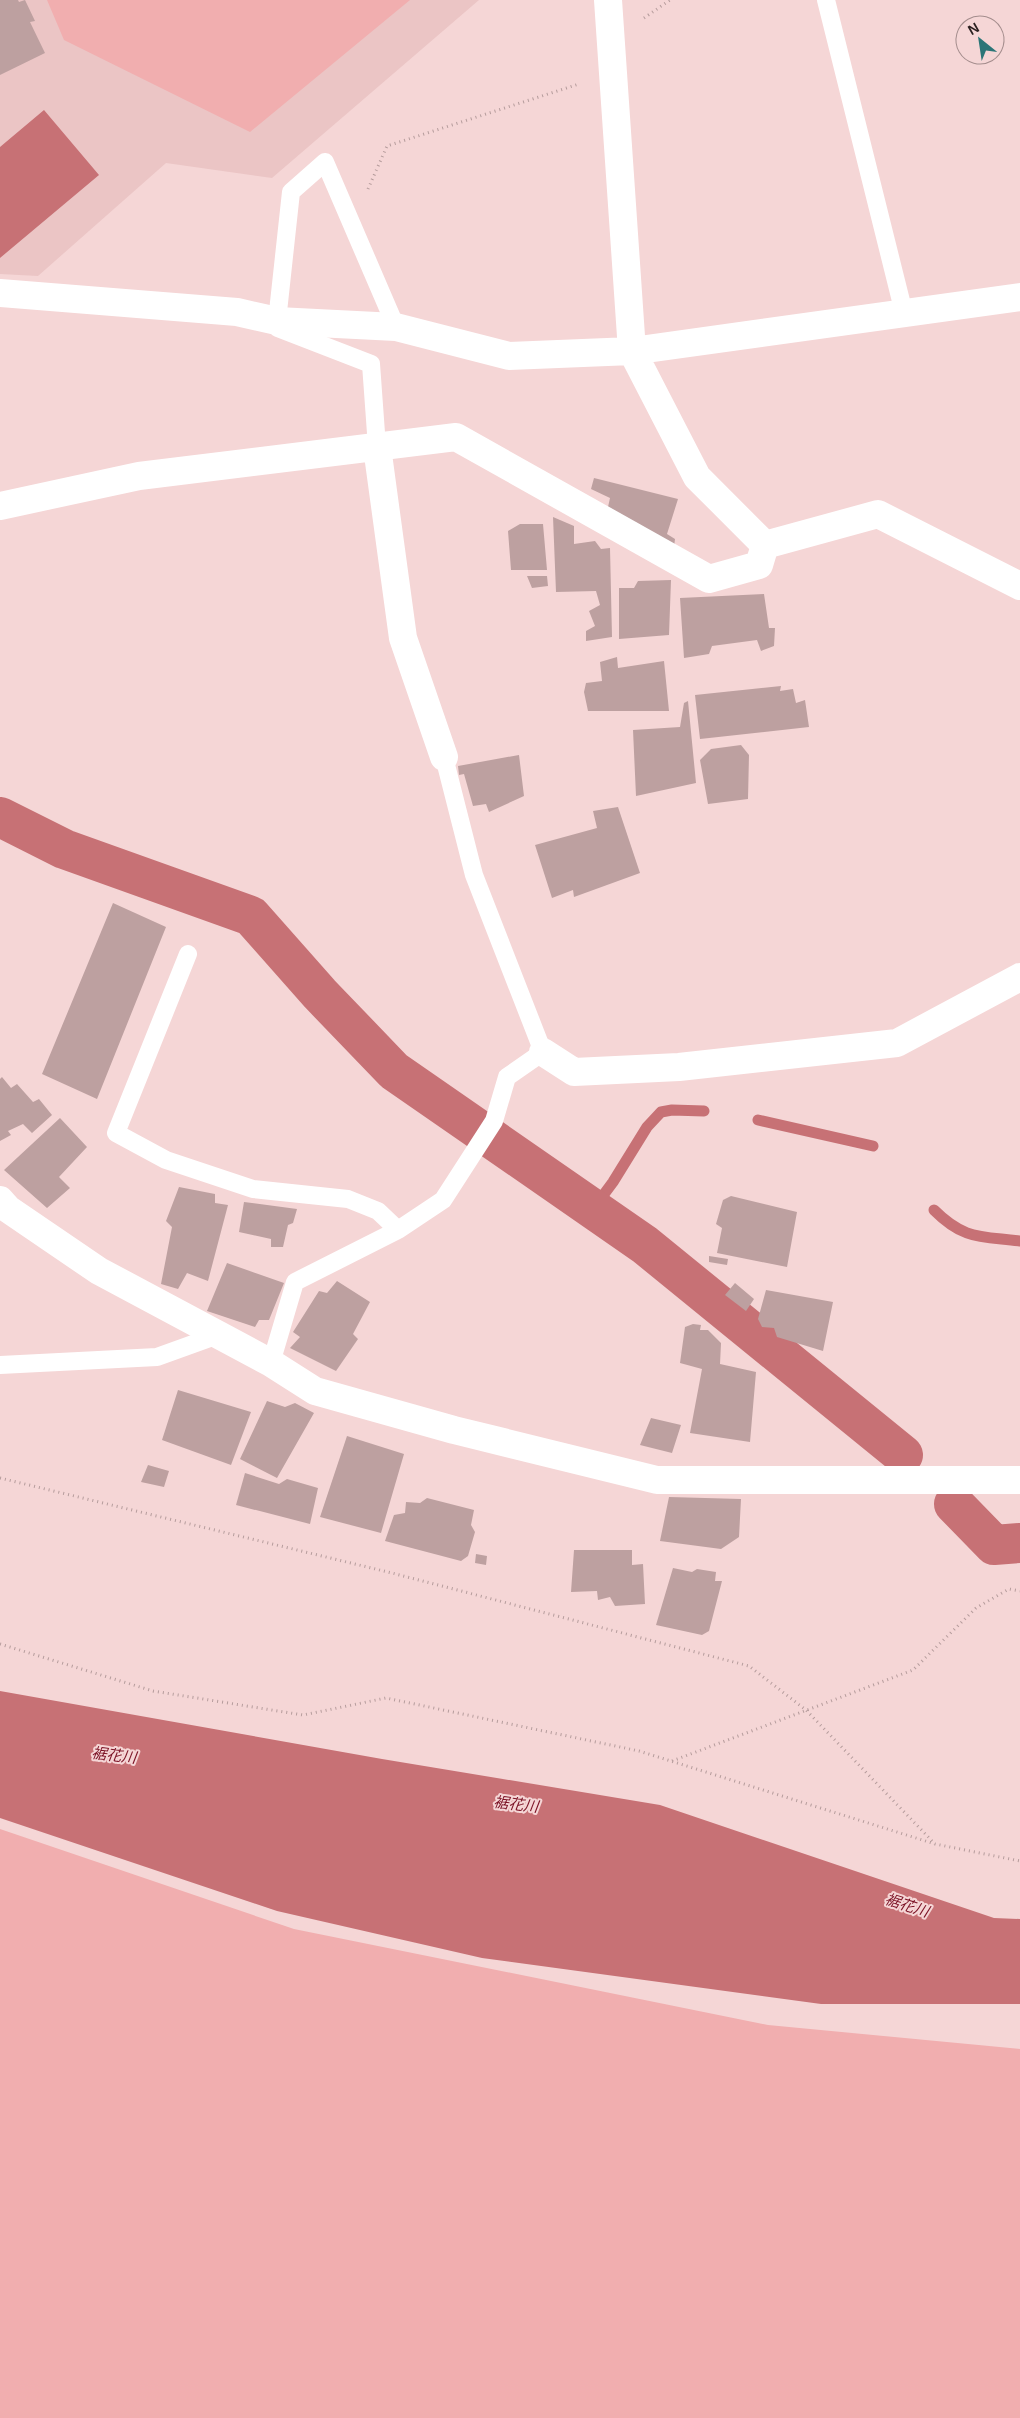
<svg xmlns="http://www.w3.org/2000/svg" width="1020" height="2418" font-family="Helvetica,'Noto Sans JP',sans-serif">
<rect width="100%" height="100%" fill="#f5d6d6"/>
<path fill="#ebc5c5" d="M0 0H479L272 178 166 163 38 276 0 274Z"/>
<path fill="#f1aeaf" d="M47 0H410L250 132 64 40Z
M0 1829 294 1929 768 2025 1020 2049V2418H0Z"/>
<path fill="#c77175" d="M44 110 99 175 0 258V147Z
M0 1691 382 1759 660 1805 994 1918 1020 1919V2004H821L482 1958 277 1911 0 1818Z"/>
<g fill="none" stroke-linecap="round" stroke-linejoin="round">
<path stroke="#c77175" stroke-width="11" d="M758 1120 873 1146
M593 1209 613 1182 647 1127 661 1112 672 1110 704 1111
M934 1210C964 1240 980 1236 1020 1241"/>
<path stroke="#c77175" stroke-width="40" d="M0 817 64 849 251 916 320 994 394 1071 645 1245 903 1455
M954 1504 994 1545 1020 1543"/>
</g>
<path fill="#bda0a0" d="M0 0H18L19 2 25 0 35 21 30 22 45 53 0 75Z
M594 478 678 499 667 534 675 539 674 547 608 507 610 498 591 489Z
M553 517 574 526V544L595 541 601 549 610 548 612 637 586 641V631L595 626 589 611 600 605 596 591 556 592Z
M520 524H543L547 570H511L508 531Z
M527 576H547L548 586 532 588Z
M671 580 669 635 619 639V588H634L638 581Z
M764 594 769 628H775L774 646 761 651 757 640 712 646 709 654 684 658 680 598Z
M617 657 618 668 664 661 669 711H588L584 692 586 683 602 681 600 662Z
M781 686 780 691 793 689 796 703 805 700 809 727 700 739 695 695Z
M688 701 696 783 636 796 633 730 680 727 684 703Z
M741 745 749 755 748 799 708 804 700 760 711 749Z
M519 755 524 796 489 812 486 804 473 806 464 774 459 775 458 766Z
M618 807 640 873 574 897 573 890 552 898 535 845 597 828 593 811Z
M113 903 166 927 97 1099 42 1074Z
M2 1077 11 1088 17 1084 33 1102 39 1099 52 1115 32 1133 23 1124 8 1131 11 1135 0 1141V1079Z
M60 1118 87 1147 59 1177 70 1188 47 1208 4 1170Z
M179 1187 215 1194V1203L228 1205 208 1281 187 1273 178 1289 161 1284 172 1227 166 1221Z
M731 1196 797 1212 787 1267 717 1253 722 1228 716 1224 723 1200Z
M244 1202 297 1209 293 1223 288 1225 283 1247H271V1239L239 1232Z
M709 1256 728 1259 727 1265 709 1262Z
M227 1263 284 1283 269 1320H259L255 1327 207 1311Z
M337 1281 370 1302 353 1334 358 1339 336 1371 290 1348 300 1337 293 1332 319 1291 327 1293Z
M735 1283 754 1299 746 1311 725 1295Z
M766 1290 833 1302 823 1351 777 1337 774 1328 762 1327 758 1319Z
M693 1324 701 1325 700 1330H708L721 1343 720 1364 756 1372 750 1442 690 1433 702 1369 680 1363 685 1327Z
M178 1390 251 1412 231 1465 162 1440Z
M267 1401 285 1407 295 1403 314 1413 277 1478 240 1459Z
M651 1418 681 1425 672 1453 640 1445Z
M347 1436 404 1454 381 1533 320 1517Z
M148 1465 169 1471 164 1487 141 1482Z
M245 1473 279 1484 287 1479 318 1488 310 1524 236 1505Z
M669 1497 741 1499 739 1537 721 1549 660 1541Z
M427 1498 474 1510 471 1525 475 1532 468 1556 461 1561 385 1541 394 1515 405 1513 406 1502 420 1503Z
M574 1550H632V1565L643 1564 645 1604 615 1606 610 1597 598 1600 597 1591 571 1592Z
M476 1554 487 1556 486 1565 475 1563Z
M673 1568 692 1572 697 1569 716 1572 715 1581H722L709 1631 702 1635 656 1625Z"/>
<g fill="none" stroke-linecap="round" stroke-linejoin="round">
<path stroke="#b59c9c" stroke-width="3" stroke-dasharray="1 4" stroke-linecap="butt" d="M644 18 670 0
M368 189 387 146 579 84
M0 1478 392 1573 749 1666 806 1710 935 1844
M0 1644 153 1691 303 1715 386 1698 639 1751 935 1844 1020 1861
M672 1761 913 1670 976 1608 1009 1589 1020 1591"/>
<path stroke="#fff" stroke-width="18" d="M826 0 904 313
M277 321 291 192 325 162 396 327
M278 328 371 364 377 447
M188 954 116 1133 166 1160 253 1189 348 1199 378 1211 398 1230
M271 1363 295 1282 398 1230 443 1200 494 1121 507 1077 543 1052 474 875 444 757
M0 1365 157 1357 218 1335"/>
<path stroke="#fff" stroke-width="28" d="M608 0 632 351 697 477 765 545 878 514 1020 586
M0 293 237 312 277 321 396 327 509 356 632 351 1020 297
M377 447 403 638 444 757
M0 506 139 476 456 437 709 579 759 565 765 545
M543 1052 574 1072 679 1067 897 1043 1020 977
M0 1200 8 1209 99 1271 271 1363 315 1391 454 1430 657 1480H1020"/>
</g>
<g text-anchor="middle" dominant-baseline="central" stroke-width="4" stroke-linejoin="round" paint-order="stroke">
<g font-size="15" font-style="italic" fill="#7c1326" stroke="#f5d6d6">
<text transform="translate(114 1755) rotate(7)">裾花川</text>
<text transform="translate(516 1804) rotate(7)">裾花川</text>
<text transform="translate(907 1905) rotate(18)">裾花川</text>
</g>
</g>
<g transform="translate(980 40) rotate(330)"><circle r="24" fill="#f5d6d6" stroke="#a48d8d"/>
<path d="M0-4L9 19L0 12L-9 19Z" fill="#2b7577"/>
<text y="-8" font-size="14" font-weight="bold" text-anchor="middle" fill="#2b2020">N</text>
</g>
</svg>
